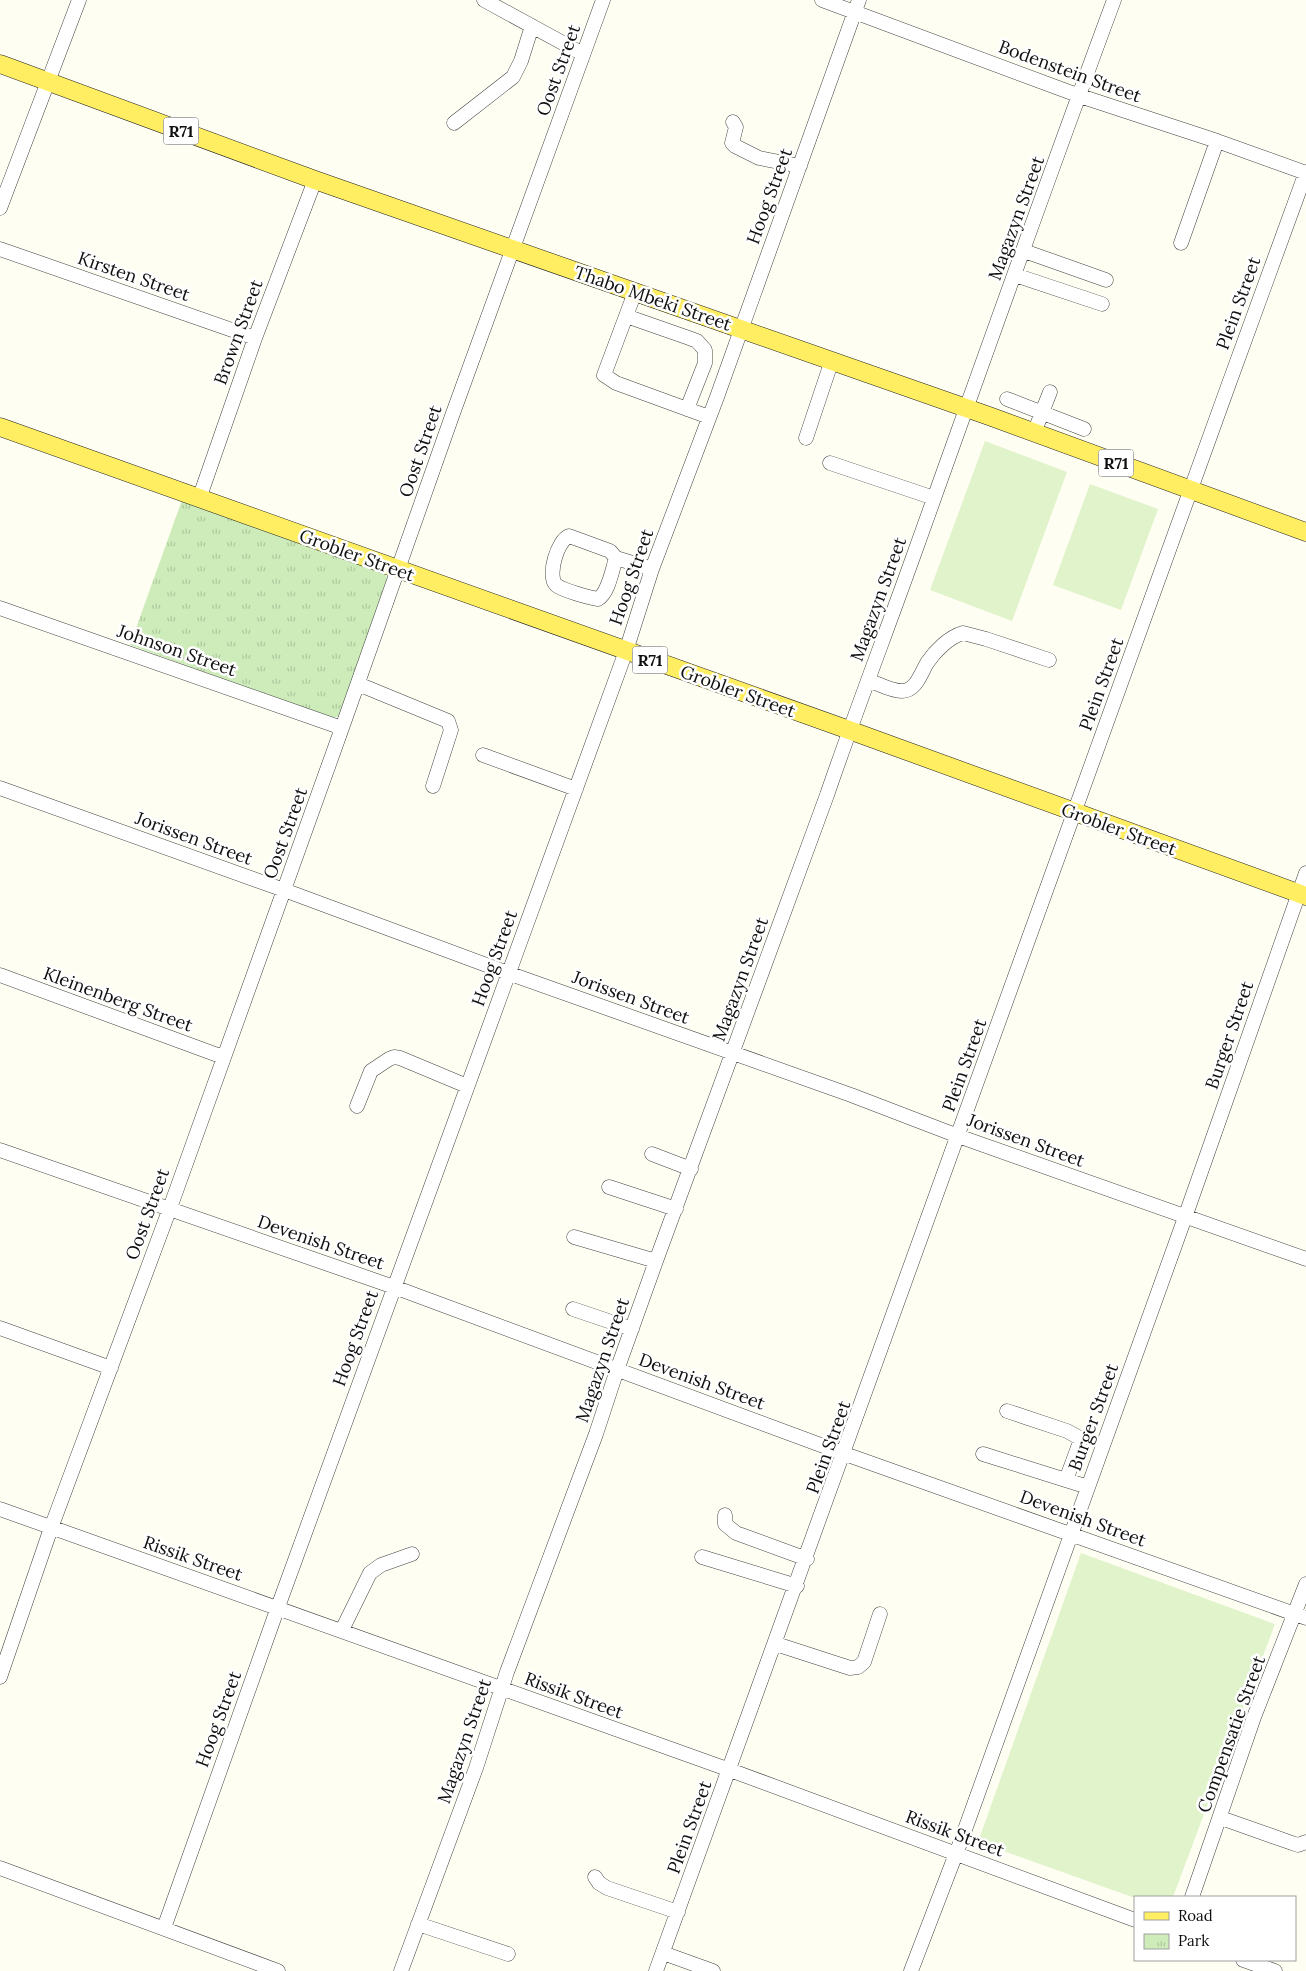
<svg xmlns="http://www.w3.org/2000/svg" width="1306" height="1971" font-family="Lora,serif">
<defs>
<pattern id="park-tufts" width="24" height="20" patternUnits="userSpaceOnUse" patternTransform="scale(1.25)"><rect width="24" height="20" fill="#cdecb9"/><path d="M3 7l-1-3M5 7V3M7 7l1-3M15 17l-1-3M17 17v-4M19 17l1-3" fill="none" stroke="#afc99e"/></pattern>
</defs>
<rect width="100%" height="100%" fill="#fffef2"/>
<path fill="url(#park-tufts)" d="M182 500 385 574 388 580 341 716 331 718 130 645Z"/>
<path fill="#e0f3cb" d="M985 441 1067 472 1012 621 930 590Z
M1090 484 1158 509 1121 610 1053 585Z
M1081 1553 1275 1624 1173 1897 1135 1898 978 1842Z"/>
<g fill="none" stroke-linecap="round" stroke-linejoin="round">
<defs>
<path id="minor" d="M484 0 583 54
M822 0 1080 96 1217 141 1306 173
M733 122 736 127 732 143 735 146 759 158 800 166
M454 123 513 77 521 61 532 26
M0 208 79 0
M1181 243 1217 141
M0 249 255 338
M1024 251 1106 280
M1015 275 1102 304
M635 292 604 375 616 383 709 417
M626 316 689 338 697 341 705 350V363L687 409
M1007 399 1084 429
M1034 433 1050 392
M806 438 832 360
M830 463 934 498
M199 499 255 338 315 180
M616 558C612 570 609 592 598 599 590 598 562 590 556 585 547 576 557 541 569 536L610 551 616 558 652 569
M0 608 342 728
M868 680C879 684 891 691 902 691 916 691 921 673 927 663 935 651 949 637 963 633L986 639 1049 660
M358 684 448 721 451 730 433 786
M483 755 576 789
M0 788 284 890 508 973 851 1095 958 1136 1306 1259
M0 975 223 1057
M357 1106 371 1071 389 1059 394 1057 400 1058 467 1086
M0 1150 394 1287 845 1454 1306 1618
M652 1154 691 1169
M609 1187 676 1209
M574 1237 656 1261
M573 1309 632 1329
M0 1328 111 1368
M1007 1411 1067 1431 1078 1437 1080 1442 1066 1480
M983 1454 1088 1487
M0 1509 730 1770 1135 1920
M725 1515V1524L736 1533 807 1559
M702 1557 797 1586
M342 1630 370 1573 381 1565 412 1554
M776 1644 850 1668 858 1667 864 1662 880 1614
M0 1677 51 1528 170 1208 342 728 452 416 603 0
M1221 1818 1289 1842 1298 1845 1306 1842
M0 1868 278 1971
M595 1877 599 1883 607 1888 678 1912
M1192 1897 1254 1717 1306 1584
M418 1924 508 1954
M164 1928 278 1607 626 651 652 569 717 397 859 0
M663 1953 713 1971
M1243 1960 1275 1971
M401 1971 476 1768 507 1672 596 1434 617 1370 656 1261 827 795C854 716 884 638 912 560 979 373 1045 186 1114 0
M656 1971C876 1373 1087 771 1306 172
M911 1971 962 1838 1183 1223 1306 873"/>
<path id="major" d="M0 64 315 180 989 416 1306 532
M0 427 849 730 1306 896"/>
</defs>
<use href="#minor" stroke="#424242" stroke-width="15"/>
<use href="#major" stroke="#202020" stroke-width="19"/>
<use href="#minor" stroke="#fff" stroke-width="14"/>
<use href="#major" stroke="#ffed62" stroke-width="18"/>
</g>
<g text-anchor="middle" dominant-baseline="central" stroke-width="5" stroke-linejoin="round" paint-order="stroke">
<g fill="#fff" stroke="#575757" stroke-width="1">
<rect x="163.5" y="117.5" width="35" height="27" rx="4"/>
<rect x="1098.5" y="449.5" width="35" height="27" rx="4"/>
<rect x="632.5" y="646.5" width="35" height="27" rx="4"/>
</g>
<g font-size="16" font-weight="bold" fill="#0f0f0f">
<text x="181" y="131">R71</text>
<text x="1116" y="463">R71</text>
<text x="650" y="660">R71</text>
</g>
<g font-size="18" fill="#0f0f0f" stroke="#fff">
<text transform="translate(558 70) rotate(-70)">Oost Street</text>
<text transform="translate(1070 71) rotate(20)">Bodenstein Street</text>
<text transform="translate(769 196) rotate(-70)">Hoog Street</text>
<text transform="translate(1016 218) rotate(-70)">Magazyn Street</text>
<text transform="translate(134 276) rotate(19)">Kirsten Street</text>
<text transform="translate(653 298) rotate(19)">Thabo Mbeki Street</text>
<text transform="translate(1238 303) rotate(-70)">Plein Street</text>
<text transform="translate(238 332) rotate(-70)">Brown Street</text>
<text transform="translate(420 451) rotate(-71)">Oost Street</text>
<text transform="translate(357 555) rotate(20)">Grobler Street</text>
<text transform="translate(631 577) rotate(-71)">Hoog Street</text>
<text transform="translate(878 599) rotate(-70)">Magazyn Street</text>
<text transform="translate(177 650) rotate(19)">Johnson Street</text>
<text transform="translate(1101 684) rotate(-70)">Plein Street</text>
<text transform="translate(738 691) rotate(20)">Grobler Street</text>
<text transform="translate(1119 829) rotate(20)">Grobler Street</text>
<text transform="translate(285 833) rotate(-70)">Oost Street</text>
<text transform="translate(194 838) rotate(20)">Jorissen Street</text>
<text transform="translate(494 958) rotate(-70)">Hoog Street</text>
<text transform="translate(740 979) rotate(-70)">Magazyn Street</text>
<text transform="translate(631 997) rotate(20)">Jorissen Street</text>
<text transform="translate(118 999) rotate(20)">Kleinenberg Street</text>
<text transform="translate(1229 1035) rotate(-71)">Burger Street</text>
<text transform="translate(964 1065) rotate(-70)">Plein Street</text>
<text transform="translate(1026 1140) rotate(20)">Jorissen Street</text>
<text transform="translate(147 1214) rotate(-70)">Oost Street</text>
<text transform="translate(321 1242) rotate(19)">Devenish Street</text>
<text transform="translate(355 1338) rotate(-70)">Hoog Street</text>
<text transform="translate(602 1360) rotate(-71)">Magazyn Street</text>
<text transform="translate(702 1381) rotate(20)">Devenish Street</text>
<text transform="translate(1093 1417) rotate(-70)">Burger Street</text>
<text transform="translate(828 1447) rotate(-70)">Plein Street</text>
<text transform="translate(1083 1518) rotate(20)">Devenish Street</text>
<text transform="translate(193 1558) rotate(19)">Rissik Street</text>
<text transform="translate(574 1695) rotate(20)">Rissik Street</text>
<text transform="translate(218 1719) rotate(-70)">Hoog Street</text>
<text transform="translate(1231 1734) rotate(-70)">Compensatie Street</text>
<text transform="translate(464 1741) rotate(-71)">Magazyn Street</text>
<text transform="translate(689 1827) rotate(-70)">Plein Street</text>
<text transform="translate(955 1833) rotate(20)">Rissik Street</text>
</g>
</g>
<rect x="1134" y="1896" width="162" height="65" fill="#ffffff" stroke="#9f9f9f"/>
<rect x="1144" y="1912" width="25" height="8" fill="#ffed62" stroke="#9f9f9f"/>
<text x="1178" y="1921" font-size="15" fill="#0f0f0f">Road</text>
<rect x="1144" y="1934" width="25" height="15" fill="url(#park-tufts)" stroke="#9f9f9f"/>
<text x="1178" y="1946" font-size="15" fill="#0f0f0f">Park</text>
</svg>
